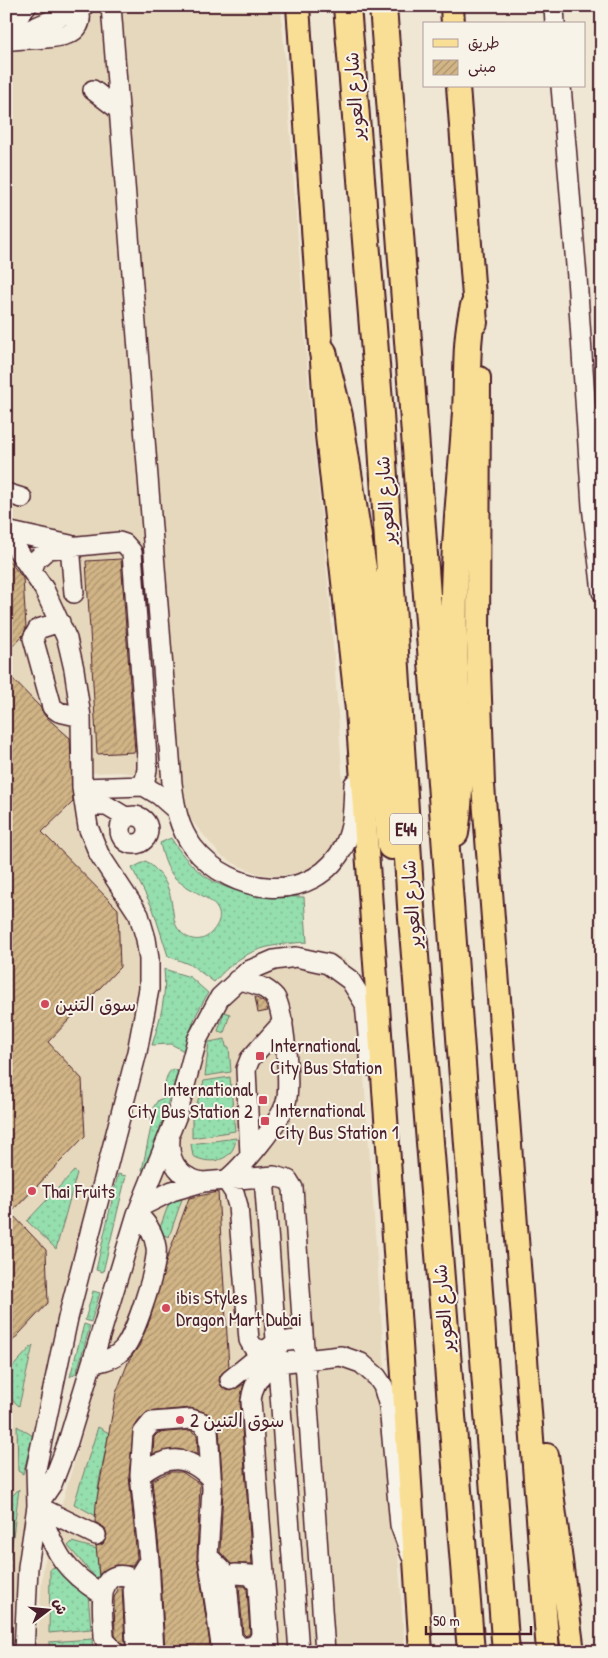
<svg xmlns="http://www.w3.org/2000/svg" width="608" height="1658" font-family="'Patrick Hand','Playpen Sans Arabic',sans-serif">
<defs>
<pattern id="grass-dots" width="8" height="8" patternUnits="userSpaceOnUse" patternTransform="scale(1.25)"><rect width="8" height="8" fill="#95dead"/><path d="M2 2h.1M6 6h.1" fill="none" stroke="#82be95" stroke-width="1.8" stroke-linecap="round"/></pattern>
<pattern id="building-hatch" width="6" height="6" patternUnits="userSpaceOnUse" patternTransform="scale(1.25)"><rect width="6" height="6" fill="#d1b586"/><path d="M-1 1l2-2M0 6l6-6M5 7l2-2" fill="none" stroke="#ac936e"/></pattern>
</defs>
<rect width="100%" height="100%" fill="#efe7d4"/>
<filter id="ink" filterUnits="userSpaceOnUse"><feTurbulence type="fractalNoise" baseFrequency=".02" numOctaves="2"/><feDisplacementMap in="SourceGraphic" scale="10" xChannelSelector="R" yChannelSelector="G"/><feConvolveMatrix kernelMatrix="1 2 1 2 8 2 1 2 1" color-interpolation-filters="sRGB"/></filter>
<g filter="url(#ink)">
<path fill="#e6d8bd" d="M6 6H281L311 417 330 602 346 826 332 852 306 872 280 876 259 874 239 866 220 855 187 815 151 780 136 774 121 772 91 773 99 831 107 849 138 895 146 911 156 948 158 990 19 1561 16 1593 17 1652H6Z
M301 947 333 953 346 960 357 978 405 1652H36L43 1567 81 1439 197 1018 216 989 241 965 261 955Z"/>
<path fill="url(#grass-dots)" stroke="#707e6c" d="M171 838C205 893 244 896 304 897L307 942C265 945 243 949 214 982L191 965 168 956 153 909 132 868 146 861C162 873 170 886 172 906 174 915 173 924 180 931 187 940 201 943 210 934 240 903 190 894 175 878 166 868 163 856 160 843Z
M164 969 190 977 208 993 195 1017 184 1051 171 1044 152 1045C160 1020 167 995 164 969Z
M224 1012 230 1014 224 1033 218 1031Z
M225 1039 226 1047H229L231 1072 205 1076 209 1042Z
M173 1069 178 1072 171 1093 166 1091C164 1084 166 1073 173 1069Z
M230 1077 235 1131 192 1138V1119L204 1081Z
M170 1096 157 1138 144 1171 142 1170 151 1127V1111L158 1100Z
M236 1138C234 1161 211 1166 193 1156L191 1144Z
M74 1171 77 1173 56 1249 27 1221Z
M118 1174 126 1176 103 1272 96 1270Z
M172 1195 182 1199 169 1237 158 1233Z
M93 1291 100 1293 91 1322 85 1320Z
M84 1324 90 1326 77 1372 70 1377Z
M33 1345 19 1406 6 1394V1374Z
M17 1426 33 1436 23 1474 18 1471Z
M98 1427 109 1433 99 1482 96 1516 74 1504Z
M19 1489 10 1560 6 1559V1502Z
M72 1542 97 1549 99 1582 68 1546Z
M6 1564 10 1565 8 1577 13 1650 6 1651Z
M56 1566 71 1585 88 1594 91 1629 49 1633 50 1569Z
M92 1639 93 1652H49V1642Z"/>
<path fill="url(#building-hatch)" stroke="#4a1f2b" d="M6 557 23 578 26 628 23 635 6 653Z
M121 559 135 752 97 754 86 561Z
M6 672 40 707 45 716 70 738 73 802 42 832 118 909 120 967 48 1042 82 1079 85 1136 11 1213 46 1250 48 1303 6 1348Z
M255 997 265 1003 268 1011 258 1013Z
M218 1192 229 1367 220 1376 219 1381 222 1387 231 1391 244 1384 240 1402 252 1564H231L220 1552 223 1490 219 1429 209 1414 190 1408 147 1412 134 1426 129 1476 137 1558 132 1566 115 1565 99 1575 96 1546 103 1544 107 1535 105 1528 95 1522 96 1504 116 1393 129 1360 139 1346 150 1319 167 1258 189 1198Z
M190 1430 197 1435 198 1455 177 1449 153 1454 154 1437 158 1433Z
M170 1472H182L200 1484 197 1557 211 1652H165L160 1559 152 1480Z
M239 1586H245L247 1589 250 1633 246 1636 243 1633Z
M119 1587H122L125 1644 129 1652H126L115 1635 114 1598Z"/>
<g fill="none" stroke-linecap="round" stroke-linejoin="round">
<defs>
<path id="minor" d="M111 6 172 783C175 807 178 827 193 847 231 896 315 907 345 844 354 825 353 804 354 784
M554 6 555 24
M6 31 27 6
M20 34 84 6
M6 41C27 35 90 48 79 9
M561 86 577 277 592 506 602 592
M93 90 119 110
M6 493 22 498
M6 531 70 545 74 593
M6 533 44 589 67 639 74 669 81 717 82 788 88 827 99 854 139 915 146 939 149 959V989L137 1052 68 1318 36 1469 37 1506 28 1567 24 1652
M32 570 36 560 48 549 119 542 125 544 132 552 147 758V769L144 786
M60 622 38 629 33 638 52 707 59 712 81 717
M82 788 144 786 159 795 175 809
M85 806H107L127 818
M120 830a14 14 0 1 1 28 0a14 14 0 1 1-28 0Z
M170 1139C168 1162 180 1178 203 1182
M250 1155 246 1069 250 1059 283 1022
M264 1177 299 1652
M226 1180C242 1168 281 1121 286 1102 291 1086 284 1010 275 997 266 986 250 982 237 980
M226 1180 234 1192 238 1206 249 1340 253 1347 264 1351
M140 1207 172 1191 203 1182 274 1176 288 1180 293 1188 325 1652
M94 1363C105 1361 116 1358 124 1348 135 1335 159 1264 156 1247 154 1233 147 1223 137 1214
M230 1380 275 1343 302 1339
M140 1475C167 1454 188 1454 212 1480
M37 1506 52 1484 67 1445 137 1214 177 1115 197 1040 220 997 248 971 274 960 296 957 328 964 350 980 365 1004 371 1066
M37 1506C56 1550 58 1566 100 1593
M37 1506 96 1535
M208 1556 222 1570 227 1580 232 1638 240 1647C251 1648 259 1645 261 1634L258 1585 251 1575 235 1574
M136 1643 133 1586 146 1565
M115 1652 106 1642 104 1637C104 1618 93 1570 126 1576
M154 1652 149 1560 140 1475 143 1433 152 1422 191 1419 201 1422 208 1430 212 1489 208 1556 222 1652
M270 1652 251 1401C253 1383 261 1372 277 1363L341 1356 361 1363 377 1377 383 1386 389 1406 400 1525 411 1555"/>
<path id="major" d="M298 6 327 435 357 710 389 1160 421 1652
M452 6 453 24
M458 86 476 323
M479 378 478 641 483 785 548 1652
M547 1455 573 1652"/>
<path id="highway" d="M347 6 380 414 411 906 471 1652
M383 6C426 555 460 1104 506 1652
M323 352 339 416 365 581 391 846
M455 833C465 768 455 704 454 639 452 563 461 488 466 412 468 376 465 341 474 306"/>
</defs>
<use href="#minor" stroke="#4a1f2b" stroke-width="22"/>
<use href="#major" stroke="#4a1f2b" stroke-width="26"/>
<use href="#highway" stroke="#4a1f2b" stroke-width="30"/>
<use href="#minor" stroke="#f7f3e8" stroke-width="19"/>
<use href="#major" stroke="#f9df96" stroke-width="22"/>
<use href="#highway" stroke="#f9df96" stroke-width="26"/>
</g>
</g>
<g fill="#d1495b" stroke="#f7f3e8" stroke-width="2">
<circle cx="45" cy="1004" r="5"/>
<rect x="255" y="1051" width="10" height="10" rx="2.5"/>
<rect x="258" y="1095" width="10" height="10" rx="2.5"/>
<rect x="260" y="1116" width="10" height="10" rx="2.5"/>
<circle cx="32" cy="1191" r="5"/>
<circle cx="166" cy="1308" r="5"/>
<circle cx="180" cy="1420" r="5"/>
</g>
<g text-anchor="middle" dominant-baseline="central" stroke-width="4" stroke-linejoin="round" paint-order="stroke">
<rect fill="#f7f3e8" stroke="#7e5f64" stroke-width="1" x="390" y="813.5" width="32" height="31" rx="4"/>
<g font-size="18" font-weight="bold" fill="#4a1f2b">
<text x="406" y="829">E44</text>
</g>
<g font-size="19" fill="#4a1f2b" stroke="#f7f3e8">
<text transform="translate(354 96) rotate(-94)">شارع العوير</text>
<text transform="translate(385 500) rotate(-94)">شارع العوير</text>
<text transform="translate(411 904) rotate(-94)">شارع العوير</text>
<text transform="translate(443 1308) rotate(-95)">شارع العوير</text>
</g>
<g font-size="19" fill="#4a1f2b" stroke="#f7f3e8" text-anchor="start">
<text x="55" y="1004">سوق التنين</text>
<text x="270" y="1045">International<tspan x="270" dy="22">City Bus Station</tspan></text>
<text x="253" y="1089" text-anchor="end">International<tspan x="253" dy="22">City Bus Station 2</tspan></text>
<text x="275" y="1110">International<tspan x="275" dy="22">City Bus Station 1</tspan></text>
<text x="42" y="1191">Thai Fruits</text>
<text x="176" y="1297">ibis Styles<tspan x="176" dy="22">Dragon Mart Dubai</tspan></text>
<text x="190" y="1420">سوق التنين 2</text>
</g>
</g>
<rect width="608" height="1658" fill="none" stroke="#f7f3e8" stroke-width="25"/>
<rect x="12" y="12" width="583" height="1633" fill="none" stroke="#4a1f2b" stroke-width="2" filter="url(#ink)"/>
<rect x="423" y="22" width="162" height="65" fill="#f7f3e8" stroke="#b29e9c"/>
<rect x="433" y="39" width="25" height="8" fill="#f9df96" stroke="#b29e9c"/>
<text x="468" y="48" font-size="15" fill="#4a1f2b">طريق</text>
<rect x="433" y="60" width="25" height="15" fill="url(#building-hatch)" stroke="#b29e9c"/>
<text x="468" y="72" font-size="15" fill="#4a1f2b">مبنى</text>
<g transform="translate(48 1610) rotate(74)" stroke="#f7f3e8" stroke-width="4" paint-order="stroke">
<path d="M0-4L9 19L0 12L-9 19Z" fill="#4a1f2b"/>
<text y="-8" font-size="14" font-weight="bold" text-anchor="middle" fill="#4a1f2b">ش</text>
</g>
<path d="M426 1626v8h105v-8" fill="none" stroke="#4a1f2b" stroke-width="2.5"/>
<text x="433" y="1626" font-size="15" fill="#4a1f2b" stroke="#f7f3e8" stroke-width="4" paint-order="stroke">50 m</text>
</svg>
